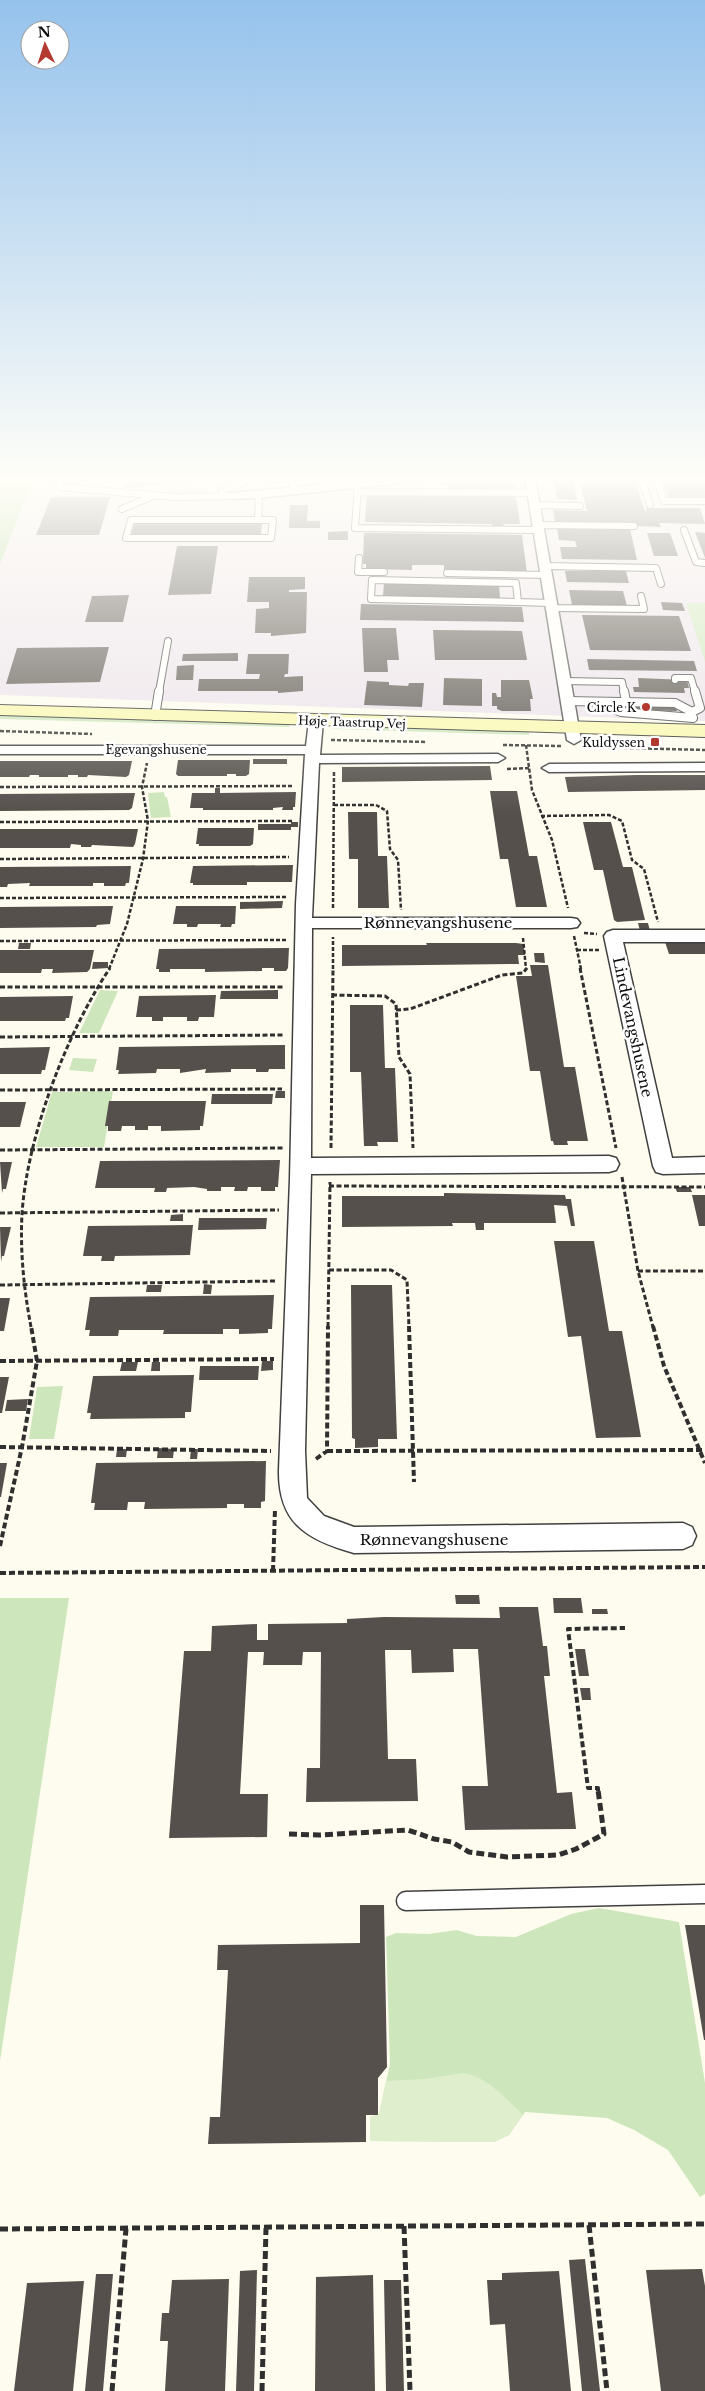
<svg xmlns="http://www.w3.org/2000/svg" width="705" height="2391" font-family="'Libre Baskerville',serif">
<rect width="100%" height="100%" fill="#fefcef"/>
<path fill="#ebe2eb" d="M34 478H705V721L0 695V564Z"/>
<path fill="#cde6bb" d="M686 603H705V662Z
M0 715 290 723 289 727 0 719Z
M334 724 529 731V735L333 729Z
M164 792 165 797H167L171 817 151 818 148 793Z
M100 990 118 991 99 1033H79Z
M73 1058 97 1059 93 1072 69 1070Z
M113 1091 104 1147H36L52 1092Z
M63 1386 54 1439H29L37 1387Z
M0 1598H69L0 2061Z
M599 1908 679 1922 705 2083V2194L700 2197 668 2150 634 2130 607 2118 525 2112 509 2135 494 2142 370 2141V2117L379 2114 390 2064 386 1937 396 1933 429 1934 456 1930 477 1936 516 1937 571 1914Z"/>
<path fill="#b0d59c" d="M2 478H34L0 564V482Z"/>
<path fill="#dfeecc" d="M463 2073C487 2076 506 2099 523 2115L509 2135 494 2142 370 2141V2117L379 2114 386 2081 424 2079Z"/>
<path fill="#55504b" d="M65 478H113L114 479 67 484Z
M121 478H211V480L126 488Z
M264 478H280L283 483 267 485Z
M553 478H634L645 511H647L646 508H700L705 524 659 523 661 527 638 526 637 523 555 522 553 510 587 511 580 481H573L577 500 557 499Z
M439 482 514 483 517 491H449V485H439Z
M664 483 705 484V498H669Z
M367 494 516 496 520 524H503L504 526H492V524L365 522Z
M51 497H110L99 535H36Z
M290 505H308L307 521H320V528H289Z
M262 523 261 535 131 536 134 524Z
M557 528 630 529 637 560 562 559 560 547H577L575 541 559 540Z
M348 531V540H328V532Z
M695 532 705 533V558Z
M364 533 522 535 527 573 444 572V565H412V570L366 569V564H363Z
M647 533H670L678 556H654Z
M177 546H218L211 594 168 595Z
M565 571H626L629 583 567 582Z
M249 577H305V589L289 590V592H307L306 633 271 636V633H255L256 609 269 608V602H247Z
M384 582 499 584 500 598 383 596Z
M569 590 623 591 627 606 572 605Z
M129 595 123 622H85L92 596Z
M661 602 682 603 685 611 663 610Z
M361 604 522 607 524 622 360 620Z
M582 615 679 616 691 651 590 650Z
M362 628H396L399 660H387L388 672H364Z
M433 630 522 631 527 660H435Z
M109 647 100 682 6 684 17 648Z
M238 653V661H182L183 654Z
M248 654H289L288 674H285L284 677 303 676V691L278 693V691H198L199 679H259L260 674H246Z
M587 659 694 661 697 671 589 670Z
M194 665 193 680H176L177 666Z
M444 678 482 679V706L443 705Z
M638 678 687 680 689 688H684L685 693 634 692 633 687H639Z
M501 680H529L533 699H530L531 711H502L497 709V706H492V693H496L497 697H501Z
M367 681 389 682V685L408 686 409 683H424L422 707 364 705Z
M631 702 675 704 677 711 633 710Z
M253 759H287V764H253Z
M178 760H250L249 774 246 776H236V774H227V776H178L176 774Z
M0 761H132L129 775 126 777 88 775 87 777H78V775H68V777H39V775H30L29 777H0Z
M490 766 492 780 342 782V767Z
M637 775H705V790L568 792 565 777Z
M215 788H220V793L296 792 295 807H293V810H282L283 807 273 808V810H203V808H190L192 793H215Z
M490 791H517L529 856H537L547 907H516L508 859H500Z
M135 793 132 808 129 810 0 811V794Z
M348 812H377L378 856H387L389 908H358V859H349Z
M291 822H298V827H291V830H258V824H291Z
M583 822H611L623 867H632L645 920 617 922 614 920 603 870H594Z
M198 828H254L253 844 250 846H199V844H196Z
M0 829H138L135 844 133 847 92 845 91 847H81V845L71 844 70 848H0Z
M293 865 292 882H247V885H193V883H190L193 866Z
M131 866 129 883H126L125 886H104V883H93V886H29L30 883 8 884 7 887H0V867Z
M283 901 282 908 240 909V902Z
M113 906 110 924 97 925 96 927 0 928V907Z
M176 906H236L235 924H232L231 927H220L221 924H198L197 927H187V924H173Z
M638 923H648L650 931H640Z
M665 942H705V954H669Z
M19 943H31L30 949H18Z
M426 943H516L523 944 525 955H518L519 964 342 966V945H427Z
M289 948 288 968 286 971H274V968H262V971L205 972V969H170V972H159V969H156L159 949Z
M0 950H94L90 969 87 972 52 973 53 969H42L41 973H0Z
M534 953H544L545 963 535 962Z
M93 962H108V968L92 969Z
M530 965H548L564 1067H575L588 1141H567L568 1145H554L553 1141H551L540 1071H530L516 976H532Z
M278 990V999H220L221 991Z
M216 995 214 1017H199L198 1021H187V1017H163V1021H152V1017H136L139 996Z
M73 996 69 1018H66L65 1021H0V997Z
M350 1005H383L385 1068H395L398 1142H377L378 1146H364L361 1072H350Z
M285 1045V1069H269L268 1072H256V1069H231V1072L205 1073 206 1069 180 1073V1069H157L156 1073 118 1074 119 1070H116L119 1047Z
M50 1047 45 1070H42L41 1074H0V1048Z
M276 1091H285V1098H275Z
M212 1094H273L272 1104H211Z
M109 1101H206L203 1126H200V1130L161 1131V1126H148V1130H135V1126H122L121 1131H108V1126H105Z
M0 1102H26L20 1127H0Z
M280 1160 278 1187H275V1191H261V1187H248L247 1191H234L235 1187H221V1191H207V1189L194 1187 167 1188 166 1192H154L155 1188H95L100 1161Z
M0 1162H12L6 1189H3L2 1193Z
M675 1187H690L692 1192H677Z
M444 1193 565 1195 566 1199H571L575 1226H571L567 1206 554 1205 556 1223H484V1230H476L475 1223H452L453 1226 342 1227V1196H444Z
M692 1195H705V1226H699Z
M183 1214V1221H170L171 1215Z
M199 1218H267L266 1229 198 1230Z
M193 1225 190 1255 115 1256 114 1261H101L102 1256H83L88 1226Z
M0 1227H11L4 1256H2L1 1262Z
M554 1241H594L609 1331H622L641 1437 596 1438 581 1336 568 1337Z
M204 1284 212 1285 211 1294H203Z
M147 1285H162L161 1292H146Z
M351 1285H392L397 1439H378V1447L355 1448V1439L352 1438Z
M274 1295 272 1329H268V1333L239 1334V1329H223V1334H163L164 1330H119L118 1336H89L90 1330H85L90 1297Z
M0 1298H10L4 1331H0Z
M262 1361H273V1370L261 1371Z
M122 1362H138L136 1371H120Z
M152 1362H160V1371H151Z
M200 1366H259L258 1380H199Z
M194 1375 191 1412H185V1418L90 1419 91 1413H87L93 1376Z
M0 1377H9L2 1413H0Z
M28 1399 26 1411H5L7 1400Z
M158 1448 174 1449 173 1458H157Z
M117 1449H127L126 1457H116Z
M191 1449H198L197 1459H190Z
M266 1461 265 1501 261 1502V1508H244V1504H227V1508L144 1509 145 1502H128L127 1510H94L95 1503H91L96 1463Z
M0 1463H7L1 1497H0Z
M455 1595H479L480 1604H456Z
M553 1598H581L583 1613H554Z
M499 1607H538L543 1646H547L550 1676H544L557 1793 572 1792 576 1829 465 1830 462 1786H488L478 1649H453L454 1672 412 1673 411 1650H385L388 1759H416L418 1801 306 1802 307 1768H320L321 1652H303L302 1665H263L264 1652H248L240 1794H268L267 1837 169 1838 184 1651H211L212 1626 257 1624V1640H268V1624L347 1623V1619L384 1617 500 1618Z
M592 1609H607L608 1614H592Z
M575 1649H585L589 1676H579Z
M580 1688H590L591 1700H582Z
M360 1905H384L387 2067 378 2078V2115H366V2142L208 2144 210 2117H220L228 1970H217L218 1945 360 1943Z
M685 1925H705V2040H704Z
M585 2259 600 2391H582L569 2260Z
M702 2269 705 2286V2391H661L646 2270Z
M257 2270 254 2391H236L240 2271Z
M559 2271 571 2391H510L505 2324 490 2325 487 2280H502V2273Z
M96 2274H113L103 2391H85Z
M373 2275 375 2391H315L316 2277Z
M229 2279 225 2391H165L168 2341H160L162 2313H169L172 2280Z
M384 2280H401L404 2391H386Z
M84 2281 73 2391H14L27 2283Z"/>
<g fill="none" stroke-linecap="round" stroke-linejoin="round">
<defs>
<path id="lane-far2" d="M58 478 60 487 174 497 234 496
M289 478 296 491
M339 478 345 486
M641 478 650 505
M705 480H657L664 501H705
M358 485 355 528 538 530
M358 492 532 493
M222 496V491L244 482 242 478
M534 505 580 506
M122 509 153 496
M131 520H273L271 538H126Z
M258 520 259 495
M537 525 634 526
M684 530 696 562 705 563
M359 558 358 572H384
M544 566 656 568 661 584
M447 573 546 575
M372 580 516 583 518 602 371 599Z
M518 602 550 603
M551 608 644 609 641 596
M675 680V678H691L695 692
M563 681 622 682 624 692
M159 692 168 641"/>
<path id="lane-far1" d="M624 691 626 701
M567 701 675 703 692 712
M602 704 621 712 693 718
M692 712 700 708 695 691
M155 716 159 691"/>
<path id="lane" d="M406 1901 705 1894"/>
<path id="street" d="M388 478H425L420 481 259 498 234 499 229 496 234 493Z
M525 478H535L581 740 574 744 567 740Z
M316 717 323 721 320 755 498 754 505 758 498 762 319 763 312 918H571L577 919 580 923 577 927 571 928H312L311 1158 609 1156 616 1158 619 1164 616 1170 609 1172 311 1174 305 1451 307 1498 324 1516 354 1527 683 1523 692 1527 696 1536 692 1545 683 1549 354 1553C307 1540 278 1523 279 1470L290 1179 296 904 305 754H0V746H306L309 721Z
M705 763V771L549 772 542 768 549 764Z
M613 930H705V942H623L672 1158 705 1157V1173L663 1174 656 1172 653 1166 604 936 607 932Z"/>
<path id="secondary" d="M0 705 705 725V737L0 715Z"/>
</defs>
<use href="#lane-far2" stroke="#404040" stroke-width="8"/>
<use href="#lane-far1" stroke="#404040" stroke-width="10"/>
<use href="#lane" stroke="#404040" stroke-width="21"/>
<use href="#street" stroke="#404040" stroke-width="3"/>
<use href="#secondary" stroke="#2f2f2f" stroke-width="2"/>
<path stroke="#2f2f2f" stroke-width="2.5" stroke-dasharray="4 2" stroke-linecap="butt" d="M0 731 92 734
M331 740 427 742
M503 745 562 746
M526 745 532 790 552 840 568 908
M588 747 705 750
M507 769 531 768
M0 787 294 786
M334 805H376L387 811 390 849 398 860 401 910
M541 816 609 815 622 821 632 860 644 869 658 922
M0 822 292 821
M0 859 289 857
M0 898 287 897
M333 908 334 772
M584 933 597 934
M574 936 581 969
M523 938 526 969
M0 941 287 940
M577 950H599
M109 969 127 924 143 859 148 821 142 787 147 763
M333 969V937"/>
<path stroke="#2f2f2f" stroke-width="3" stroke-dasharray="5 2.5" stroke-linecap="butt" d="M580 968 616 1148
M0 987H284
M332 995 385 996 396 1004 399 1057 410 1074 413 1148
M396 1010 410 1009 502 975 523 973 527 968
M0 1037 284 1035
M0 1090 282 1089
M331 1148 333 968
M0 1150 283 1148
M622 1177 638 1271 653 1327
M329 1186 705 1187
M0 1213 279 1210
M329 1270H391L407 1280 409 1327
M638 1271H705
M0 1285 277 1281
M31 1327C24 1290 20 1252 22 1214 27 1136 67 1032 110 968
M328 1327 330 1182"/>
<path stroke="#2f2f2f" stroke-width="4" stroke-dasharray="6 3" stroke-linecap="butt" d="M409 1326 414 1482
M653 1326 664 1366 705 1463
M0 1361 274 1359
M0 1447 271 1451
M327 1451 705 1450
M316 1459 327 1451 328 1326
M0 1546 22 1447 37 1361 31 1326
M273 1571 275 1509
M0 1573 705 1567
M598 1791V1788H588L568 1629 625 1628"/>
<path stroke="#2f2f2f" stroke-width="5" stroke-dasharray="8 4" stroke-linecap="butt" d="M289 1834 319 1835 408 1830 434 1839 452 1842 469 1852 507 1857 558 1855 576 1849 604 1834 598 1790
M589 2225 607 2391
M404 2226 410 2391
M0 2229 705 2224
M112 2391 126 2229
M262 2391 266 2228"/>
<use href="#lane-far2" stroke="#fff" stroke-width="6"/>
<use href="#lane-far1" stroke="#fff" stroke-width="8"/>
<use href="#lane" stroke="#fff" stroke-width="18"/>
<use href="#street" fill="#fff" fill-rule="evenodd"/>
<use href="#secondary" fill="#f9f8af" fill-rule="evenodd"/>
</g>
<linearGradient id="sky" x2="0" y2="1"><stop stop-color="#95c2ec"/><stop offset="0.59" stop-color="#fffef8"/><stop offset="1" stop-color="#fffef8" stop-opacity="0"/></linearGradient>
<rect width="705" height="813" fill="url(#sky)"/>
<g fill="#b33830" stroke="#fff" stroke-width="2">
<circle cx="646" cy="707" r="5"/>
<rect x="650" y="737" width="10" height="10" rx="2.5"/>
</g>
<g text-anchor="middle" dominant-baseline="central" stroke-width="5" stroke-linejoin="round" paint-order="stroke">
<g font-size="12" fill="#0d0d0d" stroke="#fff" text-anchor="end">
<text x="636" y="707">Circle K</text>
<text x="645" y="742">Kuldyssen</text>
</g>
<g font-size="12" fill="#0d0d0d" stroke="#fff">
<text transform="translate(352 722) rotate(2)">Høje Taastrup Vej</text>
<text x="156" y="749">Egevangshusene</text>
</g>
<g font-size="15" fill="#0d0d0d" stroke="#fff">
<text x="438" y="922">Rønnevangshusene</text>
<text transform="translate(633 1027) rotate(78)">Lindevangshusene</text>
<text x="434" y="1539">Rønnevangshusene</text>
</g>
</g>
<g transform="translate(45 45) rotate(356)"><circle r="24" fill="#ffffff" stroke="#9e9e9e"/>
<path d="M0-4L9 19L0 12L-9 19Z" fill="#b33830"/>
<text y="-8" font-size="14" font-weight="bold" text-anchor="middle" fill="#0d0d0d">N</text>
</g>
</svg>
